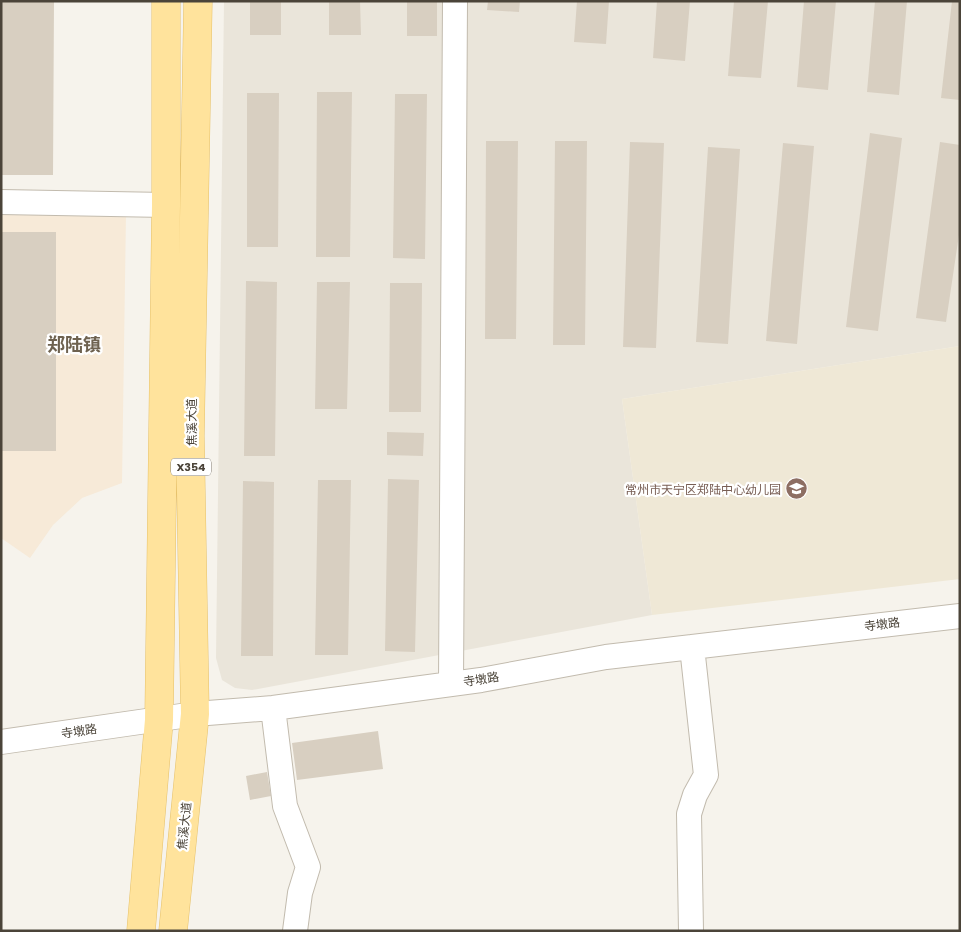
<svg xmlns="http://www.w3.org/2000/svg" width="961" height="932" font-family="Poppins,'Noto Sans SC',sans-serif">
<rect width="100%" height="100%" fill="#f6f3ec"/>
<path fill="#eae5da" d="M224 1H960V346L622 399 652 615 252 690 235 688 222 680 216 658Z"/>
<path fill="#f7ead8" d="M1 211 126 214 122 483 82 498 53 525 30 558 1 538Z"/>
<path fill="#efe8d6" d="M960 346V579L652 615 622 399Z"/>
<path fill="#d8cfc1" d="M1 1H54L53 175H1Z
M250 1H281V35H250Z
M329 1H360L361 35H329Z
M407 1H437V36H407Z
M488 1H520L519 12 487 10Z
M577 1H609L606 44 574 42Z
M657 1H690L685 61 653 58Z
M734 1H768L761 78 728 76Z
M804 1H836L828 90 797 87Z
M875 1H907L899 95 867 92Z
M952 1H960V100L941 98Z
M317 92H352L350 257H316Z
M247 93H279L278 247H247Z
M395 94H427L425 259 393 258Z
M870 133 902 138 878 331 846 327Z
M486 141H518L516 339H485Z
M555 141H587L585 345H553Z
M630 142 664 143 656 348 623 347Z
M940 142 960 145V228L946 322 916 318Z
M783 143 814 146 797 344 766 341Z
M708 147 740 149 728 344 696 342Z
M1 232H56V451H1Z
M246 281 277 282 275 456H244Z
M317 282H350L347 409H315Z
M390 283H422L421 412H389Z
M387 432 424 433 423 456 387 455Z
M388 479 419 480 415 652 385 651Z
M318 480H351L348 655H315Z
M243 481 274 482 273 656H241Z
M378 731 383 769 297 780 292 743Z
M267 772 271 796 250 800 246 776Z"/>
<g fill="none" stroke-linecap="round" stroke-linejoin="round">
<defs>
<path id="minor" d="M1 202 166 205
M451 684 455 1
M273 708 285 806 308 867 300 893 295 931
M1 742 195 714 273 708 481 680 606 657 960 616
M691 931 689 814 695 795 706 775 692 647"/>
<path id="major" d="M141 931 159 720 166 205V1
M173 931 195 714 190 436 198 1"/>
</defs>
<use href="#minor" stroke="#c2bbae" stroke-width="26"/>
<use href="#major" stroke="#e6c16a" stroke-width="29"/>
<use href="#minor" stroke="#fff" stroke-width="24"/>
<use href="#major" stroke="#ffe39c" stroke-width="28"/>
</g>
<defs>
<symbol id="school-disc" viewBox="-11 -11 22 22"><circle r="9.5" fill="#8d6e63" stroke="#fff"/><path d="M0-5L7-2L0 1L-7-2ZM-4 1L0 2.5L4 1V4Q0 6-4 4Z" fill="#fff"/></symbol>
</defs>
<g fill-rule="evenodd">
<use href="#school-disc" x="784" y="476" width="25" height="25"/>
</g>
<g text-anchor="middle" dominant-baseline="central" stroke-width="4.5" stroke-linejoin="round" paint-order="stroke">
<rect fill="#fff" stroke="#817c74" stroke-width="1" x="171" y="458.5" width="40" height="17" rx="4"/>
<g font-size="11" font-weight="bold" fill="#4b4439">
<text x="191" y="467">X354</text>
</g>
<g font-size="12" fill="#4b4439" stroke="#fff">
<text transform="translate(191 422) rotate(-90)">焦溪大道</text>
<text transform="translate(882 624) rotate(-7)">寺墩路</text>
<text transform="translate(481 679) rotate(-9)">寺墩路</text>
<text transform="translate(79 731) rotate(-8)">寺墩路</text>
<text transform="translate(184 826) rotate(-84)">焦溪大道</text>
</g>
<g font-size="12" fill="#785e54" stroke="#fff" text-anchor="end">
<text x="781" y="489">常州市天宁区郑陆中心幼儿园</text>
</g>
<g font-size="18" font-weight="bold" fill="#6e6250" stroke="#fff">
<text x="74" y="344">郑陆镇</text>
</g>
</g>
<rect width="961" height="932" fill="none" stroke="#4b4439" stroke-width="5"/>
</svg>
